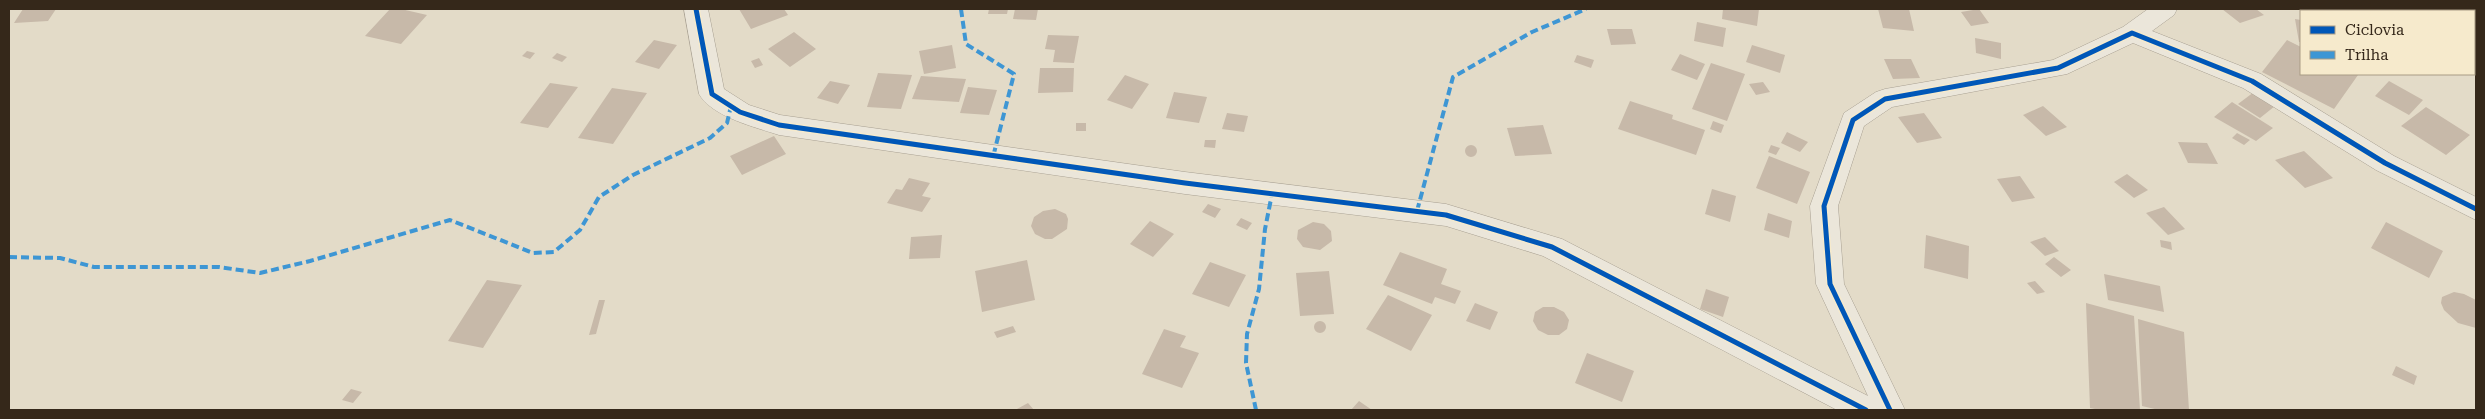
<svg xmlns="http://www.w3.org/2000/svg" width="2485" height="419" font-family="'Roboto Serif',serif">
<rect width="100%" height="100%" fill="#e3dbc8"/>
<path fill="#c7b9a9" d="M23 9H56L48 21 14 23Z
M390 9H401L427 15 401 44 365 36Z
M739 9H784L788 15 751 29Z
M989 9H1008L1007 14H988Z
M1015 9H1038L1036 20 1013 19Z
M1723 9H1759L1757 26 1722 19Z
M1878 9H1909L1914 31 1883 28Z
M1979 9 1989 23 1971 26 1961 12Z
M2222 9H2256L2264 15 2240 23Z
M2295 19 2301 20V42H2299Z
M1697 22 1726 28 1723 47 1694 41Z
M1607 29H1632L1636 44 1611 45Z
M794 32 816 49 790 67 768 49Z
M1048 35 1079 36 1074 63 1053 62 1055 50 1045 49Z
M1975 38 2001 43V59L1976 53Z
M654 40 677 45 659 69 635 62Z
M2287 40 2301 47V74L2358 75 2334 109 2262 72Z
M952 45 956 68 924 74 919 51Z
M1752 45 1785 55 1780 73 1746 62Z
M527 51 535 53 530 59 522 56Z
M557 53 567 57 562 62 552 58Z
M1680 54 1705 64 1697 80 1671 70Z
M1577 55 1594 60 1591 68 1574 62Z
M759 58 763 65 755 68 751 61Z
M1884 59H1911L1920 78 1893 79Z
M1711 63 1745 74 1727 121 1692 109Z
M1040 68H1074L1073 92 1038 93Z
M878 73 912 75 901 109 867 107Z
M1125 75 1149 84 1132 109 1107 100Z
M921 76 966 79 959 102 912 99Z
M830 81 850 85 838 104 817 98Z
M2389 81 2423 100 2409 115 2375 96Z
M1763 82 1770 92 1756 95 1749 84Z
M550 83 578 87 548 128 520 123Z
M968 87 997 90 989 115 960 113Z
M612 88 647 93 613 144 578 138Z
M1174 92 1207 97 1199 123 1166 118Z
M2254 92 2275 106 2260 118 2238 104Z
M1630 101 1673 115 1672 119 1705 130 1696 155 1618 129Z
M2232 102 2273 128 2256 141 2214 117Z
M2043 106 2067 127 2046 136 2023 115Z
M2426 107 2470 135 2446 155 2401 126Z
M1227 113 1248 116 1244 132 1222 129Z
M1924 113 1942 138 1917 143 1898 117Z
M1713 121 1724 125 1721 133 1710 129Z
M1076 123H1086V131H1076Z
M1543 125 1552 154 1515 156 1507 128Z
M1787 132 1808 142 1800 152 1781 143Z
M2237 133 2250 140 2244 145 2232 138Z
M774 136 786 154 742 175 730 156Z
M1205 140H1216L1215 148 1204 147Z
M2178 142 2207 143 2218 164 2188 163Z
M1771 145 1780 148 1776 155 1768 152Z
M1465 151a6 6 0 1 1 12 0a6 6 0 1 1-12 0Z
M2304 151 2333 178 2305 188 2275 160Z
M1769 156 1810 172 1797 204 1756 188Z
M2127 174 2148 190 2134 198 2114 182Z
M2020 176 2035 198 2012 202 1997 179Z
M909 178 930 183 922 196 931 198 922 212 887 203 896 189 902 190Z
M1712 189 1736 196 1730 222 1705 214Z
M1208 204 1221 209 1215 218 1202 212Z
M2164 207 2185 229 2168 235 2146 213Z
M1055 209 1066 214 1068 219 1067 229 1052 239H1045L1035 234 1031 226 1034 217 1043 211Z
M1768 213 1792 221 1789 238 1764 230Z
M1241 218 1252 223 1247 230 1236 225Z
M1150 221 1174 234 1153 257 1130 244Z
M1313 222 1324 224 1331 231 1332 241 1320 250 1303 247 1297 239 1298 230Z
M2386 222 2443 251 2429 278 2371 248Z
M942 235 940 258 909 259 911 237Z
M1926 235 1969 246 1968 279 1924 268Z
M2045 237 2059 251 2045 256 2030 242Z
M2160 240 2171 242 2172 250 2161 247Z
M1400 252 1447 269 1441 284 1461 291 1455 304 1435 297 1432 304 1383 285Z
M2054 257 2071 270 2061 277 2045 264Z
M1027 260 1035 300 982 312 975 271Z
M1210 262 1246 275 1229 307 1192 294Z
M1329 271 1334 314 1300 316 1296 273Z
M2104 274 2160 286 2164 312 2108 300Z
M487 280 522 285 483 348 448 341Z
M2035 281 2045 292 2037 294 2027 283Z
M1706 289 1729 297 1723 317 1700 309Z
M2454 292 2464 294 2476 300V328L2458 323 2444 310 2441 303 2442 297Z
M1388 295 1432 315 1411 351 1366 329Z
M599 300H605L596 334 589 335Z
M1475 303 1498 312 1490 330 1466 321Z
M2086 303 2134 316 2140 410H2100L2090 408Z
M1543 307H1554L1564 312 1569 320 1567 329 1559 335H1548L1538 330 1533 321 1535 312Z
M2138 319 2184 332 2189 410H2159L2142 406Z
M1314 327a6 6 0 1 1 12 0a6 6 0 1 1-12 0Z
M1013 326 1016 332 997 338 994 332Z
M1164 329 1186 336 1180 347 1199 353 1182 388 1142 374Z
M1587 353 1634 371 1622 402 1575 383Z
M2396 366 2417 376 2414 385 2392 375Z
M351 389 362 392 353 403 342 400Z
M1359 401 1372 410H1351Z
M1028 403 1034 410H1015Z"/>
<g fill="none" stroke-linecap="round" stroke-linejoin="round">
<defs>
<path id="minor" d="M684 9H708L724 89 749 105 780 115 1185 172 1446 204 1562 239 1868 396 1816 284 1810 206 1844 113 1876 92 1885 89 2053 60 2123 27 2148 9H2177L2174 15 2152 31 2261 74 2394 156 2476 197V220L2376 170 2243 88 2133 43 2067 74 1892 107 1864 126 1838 206 1844 284 1905 410H1837L1543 256 1446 226 1185 194 779 135C755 127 712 117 699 94Z"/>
</defs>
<use href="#minor" stroke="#a8a092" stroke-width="1"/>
<use href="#minor" fill="#ebe6da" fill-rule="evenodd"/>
<path stroke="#3e96d4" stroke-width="4" stroke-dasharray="8 4" stroke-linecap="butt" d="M961 9 966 44 1014 74 993 157
M1417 211 1453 77 1532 32 1586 9
M9 257 60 258 94 267H219L260 273 310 261 450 220 533 253 554 252 580 230 599 197 633 175 710 138 727 123 731 106
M1256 410 1246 363 1247 334 1259 289 1265 229 1272 194"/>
<defs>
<path id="cycleway" d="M696 9 712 94 740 112 779 125 1185 183 1446 215 1552 247 1866 410
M1890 410 1830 284 1824 206 1853 120 1885 99 2058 68 2132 33 2252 81 2385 163 2476 209"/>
</defs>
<use href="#cycleway" stroke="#f6eacc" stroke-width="8"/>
<use href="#cycleway" stroke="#0057b8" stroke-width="5"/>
</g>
<rect width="2485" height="419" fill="none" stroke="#35281a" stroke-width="20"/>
<rect x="2300" y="10" width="175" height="65" fill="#f6eacc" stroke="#a99c85"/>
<rect x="2310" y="26" width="25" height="8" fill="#0057b8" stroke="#a99c85"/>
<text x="2345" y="35" font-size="15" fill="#35281a">Ciclovia</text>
<rect x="2310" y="51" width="25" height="8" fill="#3e96d4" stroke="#a99c85"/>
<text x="2345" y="60" font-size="15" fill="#35281a">Trilha</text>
</svg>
